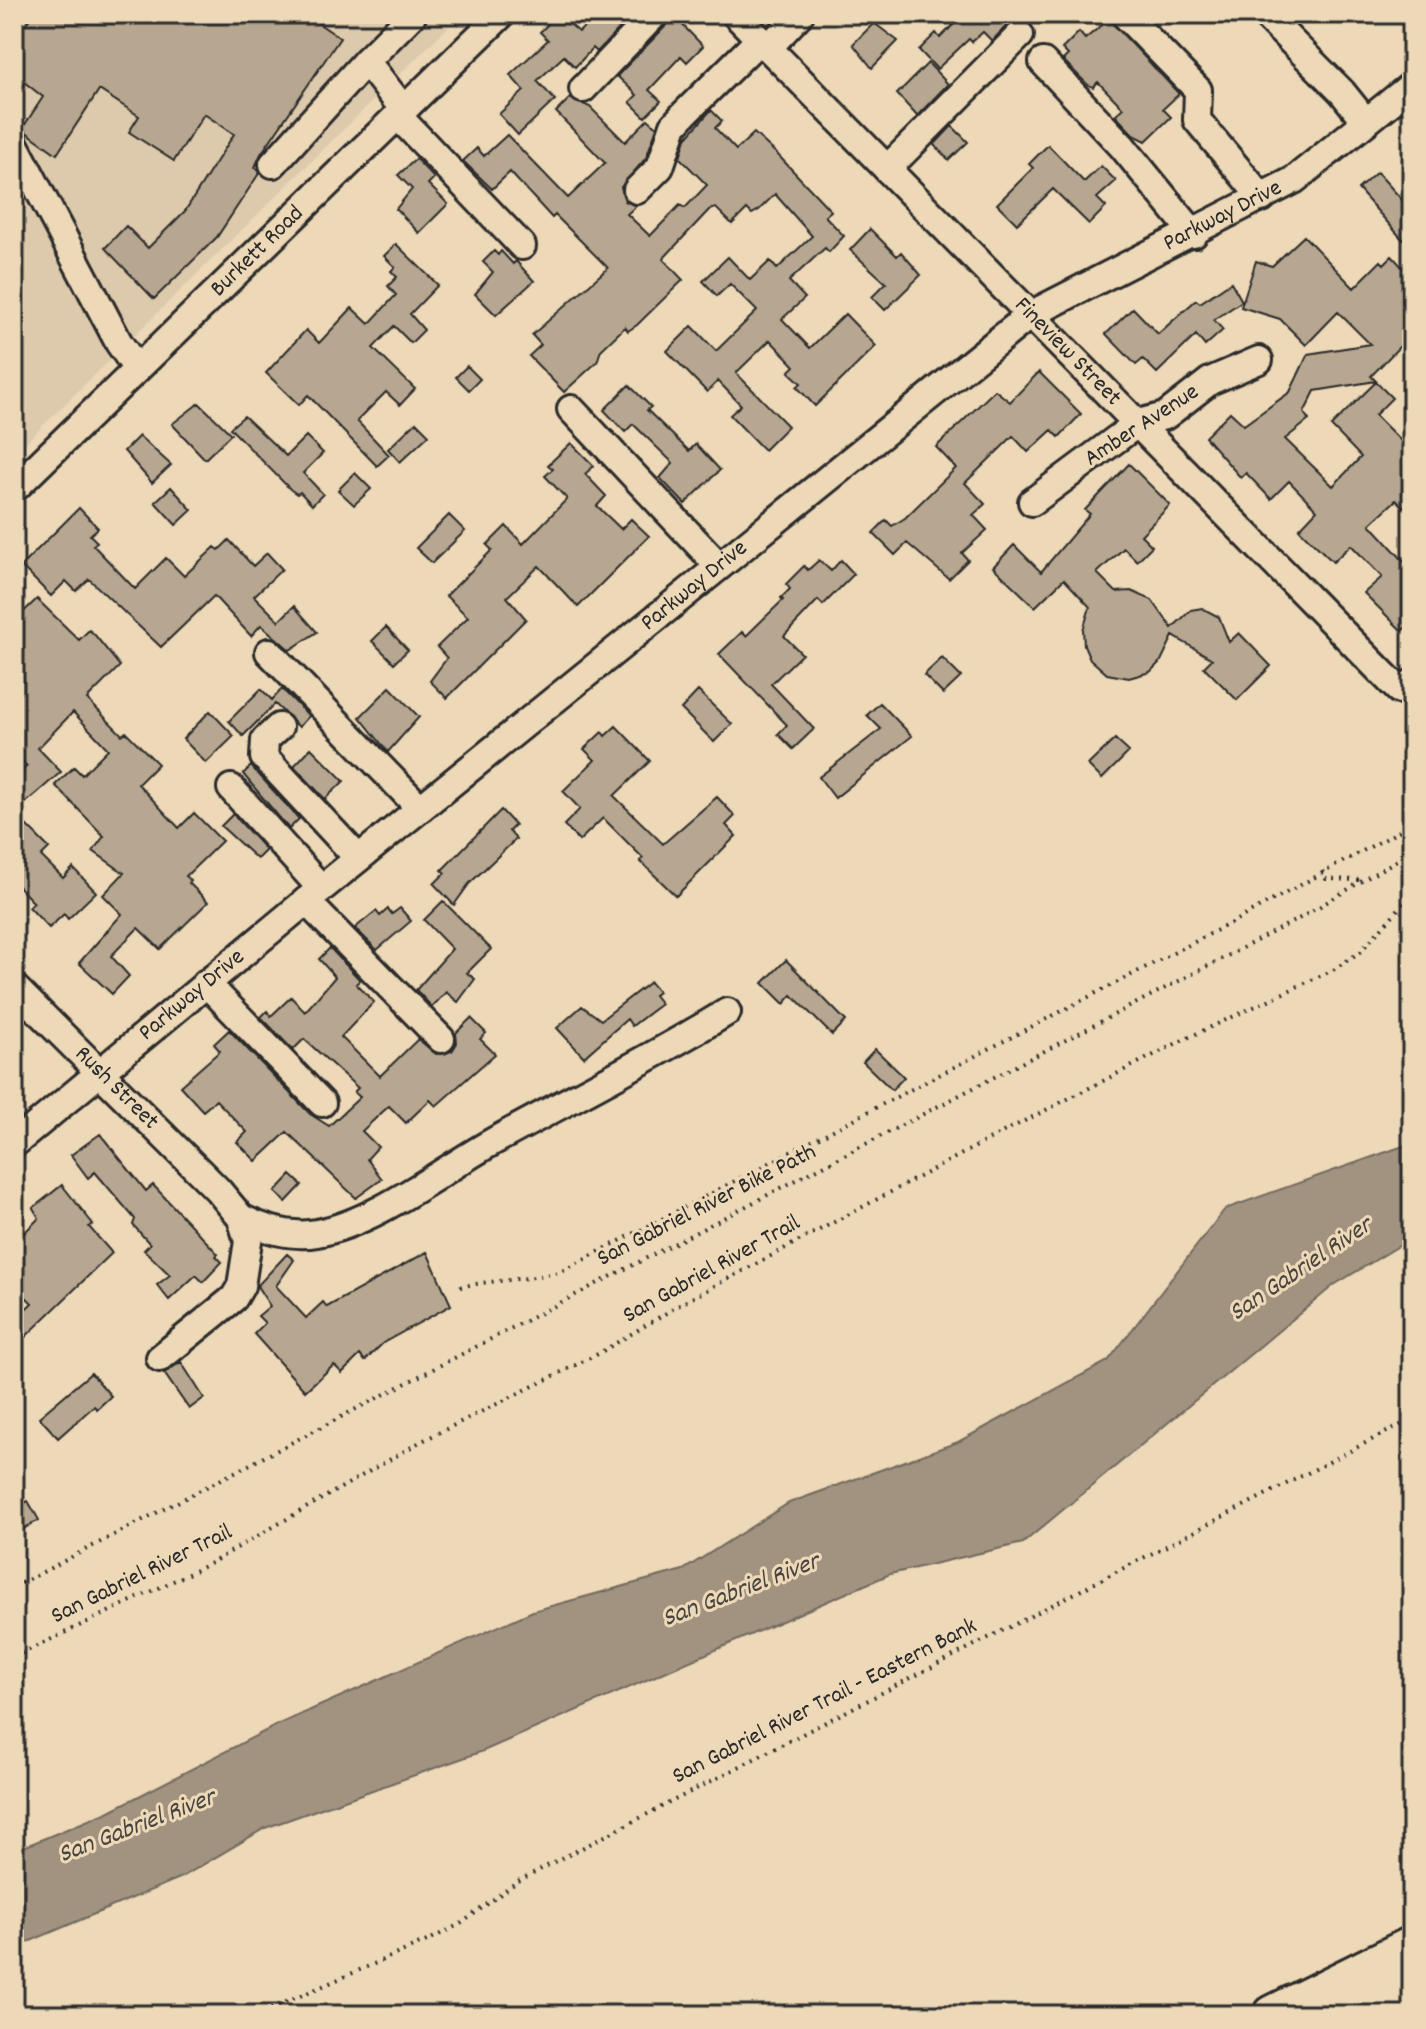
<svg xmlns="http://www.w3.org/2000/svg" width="1426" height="2029" font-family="Dekko,sans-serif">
<rect width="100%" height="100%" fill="#edd8b7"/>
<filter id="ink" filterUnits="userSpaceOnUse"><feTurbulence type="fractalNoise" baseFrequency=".0125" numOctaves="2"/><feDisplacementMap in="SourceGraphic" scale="16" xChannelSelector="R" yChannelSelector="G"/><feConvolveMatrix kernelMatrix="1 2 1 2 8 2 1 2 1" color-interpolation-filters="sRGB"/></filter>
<g filter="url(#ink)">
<path fill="#ddc9ab" d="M14 14H461L14 454Z"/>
<path fill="#a19380" stroke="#72695e" stroke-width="2" d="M1412 1143V1238L1334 1285 1023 1543 890 1574 483 1751 265 1828 182 1877 14 1948V1851L108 1812 279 1724 533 1611 683 1570 789 1503 958 1442 1108 1361 1225 1209Z"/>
<path fill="#b7a790" stroke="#2b2b2b" stroke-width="2" d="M33 14H324L318 23 340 38 261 154 255 167 260 172 217 237 154 299 105 248 126 226 148 248 185 211 234 134 204 114 174 161 129 132 139 116 99 90 57 154 22 129 43 97 14 74V40Z
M558 14 579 32 597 14H633L597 52 593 48 575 67 564 56 537 81 555 100 518 135 499 114 524 91 510 75 548 40 540 32Z
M672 14 703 46 687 62 681 56 649 90 661 101 645 117 630 102 637 95 617 76 667 25Z
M964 14H1026L1009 23 992 41 983 32 972 42 969 39 937 69 919 50 936 33 940 38Z
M1109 19 1179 94 1163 109 1171 117 1146 141 1134 135 1115 115 1123 108 1098 82 1093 87 1088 85 1063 60 1068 55 1062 49 1079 32 1085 39Z
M874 23 898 41 872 68 853 44Z
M928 63 948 84 917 116 897 94Z
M570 98 590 107 625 142 648 119 657 127 646 158 621 187 625 201 636 206 627 214 650 236 680 205 685 208 707 185 680 158 686 138 711 110 722 121 715 128 736 150 754 133 777 154 831 211 825 216 844 236 829 252 825 248 789 281 805 298 782 319 810 348 845 314 876 346 815 406 797 387 801 383 789 372 795 366 770 340 736 373 788 426 764 450 730 415 741 405 718 381 707 392 667 351 692 326 716 351 757 311 730 284 717 296 703 281 728 257 750 280 770 261 777 269 812 236 775 194 759 210 752 214 747 209 732 224 716 208 709 210 663 259 683 280 637 325 628 331 625 327 601 350 597 362 564 392 529 356 541 345 532 335 608 268 555 215 552 218 510 172 492 189 463 161 477 148 484 156 507 135 568 198 605 163 556 112Z
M952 126 968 142 949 160 934 145Z
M1048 145 1084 182 1101 166 1116 181 1097 198 1106 207 1089 224 1053 189 1017 224 997 204 1033 168 1029 164Z
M416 159 434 178 428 184 448 204 419 233 396 209 412 189 398 175Z
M1377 172 1412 211V232L1403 240 1358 189Z
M870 229 897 256 901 252 921 275 885 310 872 297 886 283 850 250Z
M1304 236 1354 288 1381 261 1384 264 1392 256 1405 270 1402 274 1412 284V361L1400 346 1371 376 1376 381 1315 391 1304 413 1309 420 1285 439 1333 486 1361 457 1331 426 1376 382 1392 398 1375 415 1412 452V498L1403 507 1396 500 1370 524 1412 570V621L1402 631 1364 593 1382 577 1351 545 1333 562 1299 529 1317 510 1289 481 1271 499 1246 473 1241 478 1205 437 1230 412 1244 425 1290 392 1308 354 1370 344 1338 312 1306 345 1280 319 1241 307 1256 261 1272 266Z
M396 244 438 285 410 314 424 330 411 343 394 326 373 348 415 389 400 405 386 392 357 421 389 455 377 466 308 395 299 405 266 373 306 330 319 343 352 308 369 324 396 295 388 286 397 277 391 271 395 267 384 256Z
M494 251 498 255 501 251 513 264 516 261 534 281 496 315 475 294 493 272 483 262Z
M1231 282 1242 301 1214 320 1223 330 1205 346 1196 335 1157 373 1143 359 1136 365 1106 334 1133 308 1158 334 1196 300 1200 303Z
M467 366 480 379 469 390 456 377Z
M1039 372 1081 414 1059 437 1052 430 1028 452 1013 436 965 483 985 504 973 515 987 530 962 553 968 560 949 579 907 543 895 555 873 533 886 520 892 526 905 518 956 468 936 447 995 390 1010 402Z
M629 385 651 407 647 410 689 451 696 444 720 470 685 504 660 478 673 463 633 424 625 432 604 410Z
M199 403 231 434 205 459 172 424Z
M244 416 286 456 306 436 323 453 303 473 323 494 312 505 300 492 297 494 291 490 230 428Z
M416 422 429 435 400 462 388 449Z
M139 436 171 465 152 483 124 451Z
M571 443 594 466 585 474 606 496 597 506 621 529 631 519 649 536 578 607 539 566 507 597 526 619 447 698 430 681 447 658 437 647 468 617 446 596 492 550 487 545 506 526 523 544 567 499 545 476 553 469 548 465Z
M1129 464 1170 505 1141 535 1152 546 1137 561 1124 548 1097 573 1116 592 1131 591 1152 600 1172 628 1191 610 1202 608 1219 617 1229 642 1239 633 1271 666 1237 700 1204 667 1212 659 1173 636 1161 661 1150 672 1129 678 1107 674 1090 659 1084 645 1083 630 1090 607 1064 579 1035 607 993 567 1014 545 1041 572 1090 514 1085 510Z
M355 473 371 489 354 505 338 490Z
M171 487 192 510 176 525 155 502Z
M79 508 98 528 90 535 97 542 93 545 135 589 166 558 184 576 215 547 219 550 229 540 253 566 267 553 282 569 254 596 279 621 294 606 317 632 290 650 261 625 251 636 214 596 161 647 89 579 76 591 66 581 51 596 21 566Z
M449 515 465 531 432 563 416 548Z
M819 560 831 571 841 560 854 574 823 605 818 600 784 636 802 654 771 684 814 729 793 749 778 734 787 725 719 654 742 632 746 636 783 600 781 598 790 589 786 584 804 566 808 570Z
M37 599 79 640 89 630 94 634 120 666 87 699 122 735 126 732 158 764 138 784 179 828 194 813 222 841 186 876 191 881 189 883 208 902 160 949 138 928 111 956 129 976 112 994 79 963 122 914 103 895 124 873 93 851 104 836 55 785 74 767 82 775 108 749 73 712 38 748 61 772 14 813 49 848 41 856 63 878 73 868 96 892 68 919 64 914 49 928 29 907 34 903 14 882V779L27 766 14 754V621Z
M386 627 408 650 394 663 372 641Z
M942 658 961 677 943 694 924 675Z
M390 687 419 717 388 752 360 717Z
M261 689 272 700 282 689 309 716 299 727 275 704 243 736 229 721Z
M698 691 732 724 714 742 681 709Z
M880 703 912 736 835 798 819 777 881 729 867 715Z
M210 711 234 736 206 763 183 739Z
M616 726 650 761 614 796 663 844 717 797 735 816 726 825 736 836 676 896 640 861 643 858 603 818 579 841 564 825 580 809 563 791 595 760 584 749 602 732 605 736Z
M1115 739 1129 752 1102 779 1088 765Z
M311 748 344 781 325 799 294 766Z
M251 766 299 819 289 829 243 774Z
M501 810 515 825 509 831 516 839 469 884 454 905 434 884 445 873 442 870Z
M233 814 266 850 257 859 221 826Z
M443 901 491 949 467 973 475 979 458 1002 446 992 432 1007 416 990 452 949 424 920Z
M400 908 411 921 377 950 355 928 376 911 380 916 388 909 392 914Z
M330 948 360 980 356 984 374 1002 341 1037 380 1076 418 1039 436 1054 452 1051 457 1043 456 1033 471 1018 486 1033 480 1039 495 1054 436 1106 430 1100 406 1123 389 1106 362 1131 378 1147 367 1159 382 1179 356 1198 287 1132 256 1161 237 1142 247 1132 216 1100 203 1111 180 1086 220 1051 214 1044 229 1030 310 1114 329 1126 360 1097 354 1092 358 1088 304 1039 293 1050 261 1017 267 1011 271 1016 291 997 305 1012 335 977 319 959Z
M786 960 846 1021 832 1035 792 995 784 1004 763 983Z
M650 982 658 992 654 995 661 1004 632 1026 627 1019 584 1057 557 1028 582 1006 601 1020Z
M875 1049 904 1077 892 1090 863 1062Z
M100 1134 146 1191 153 1185 218 1254 216 1256 222 1262 203 1282 196 1275 169 1300 157 1285 170 1275 144 1250 150 1244 133 1225 135 1219 95 1172 88 1178 71 1155Z
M291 1175 302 1185 286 1202 275 1192Z
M62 1185 93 1224 89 1227 112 1253 14 1348V1320L32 1303 14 1285V1250L23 1240 20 1237 39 1218 33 1208Z
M427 1252 451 1305 383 1343 365 1361 360 1355 342 1373 334 1365 305 1391 254 1334 265 1323 258 1316 270 1306 257 1286 287 1254 294 1260 276 1286 306 1318 323 1302 327 1307Z
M181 1362 204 1398 189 1409 164 1373Z
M91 1373 111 1396 97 1409 94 1406 58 1438 39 1417Z
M28 1501 39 1520 14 1534V1508Z"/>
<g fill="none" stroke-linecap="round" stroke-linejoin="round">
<defs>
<g id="minor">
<path id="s1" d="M735 14 1399 690 1412 683"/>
<path d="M1124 14 1198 90 1197 120 1262 198"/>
<path d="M1264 14 1342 92 1366 122"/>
<path d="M768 48 800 14"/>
<path d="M1043 62 1122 146 1194 234"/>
<path d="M583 89 655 14"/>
<path d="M404 110 366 61 413 14"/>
<path d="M398 116 522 246"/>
<path d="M14 143 119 343 137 369"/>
<path d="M273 164 366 61"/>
<path d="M887 169 1020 35"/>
<path d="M637 190 660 167 674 125 684 114 760 39"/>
<path d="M571 409 719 566"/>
<path id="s2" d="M14 489 502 14"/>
<path d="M1032 502 1138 423 1165 416 1210 381 1259 360"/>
<path d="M269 652 420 808"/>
<path d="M279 727 265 740 264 757 358 858"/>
<path d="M231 788 321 888"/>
<path d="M306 901 441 1039"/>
<path d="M206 983 322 1103"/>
<path id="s3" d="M14 987 218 1190 241 1218 248 1241 241 1286 234 1298 160 1358"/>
<path id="s4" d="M14 1144 306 901 1030 315 1294 180 1412 85"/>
<path d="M241 1218C264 1229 291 1238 317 1233 377 1222 440 1171 494 1141 572 1098 651 1059 727 1012"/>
</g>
<path id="highway" d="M1273 2015 1412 1946
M1352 2015 1412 1984"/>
</defs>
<use href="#minor" stroke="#2b2b2b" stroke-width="32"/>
<use href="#highway" stroke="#2b2b2b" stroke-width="44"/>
<path stroke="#2b2b2b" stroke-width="4" stroke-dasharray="2 6" stroke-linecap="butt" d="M1322 871 1326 879 1362 880
M460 1287C495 1279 528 1281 562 1271L1231 923 1412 824
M14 1587 1302 917 1412 851
M14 1657 211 1563 420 1442 596 1355 688 1300 1007 1130 1183 1040 1333 970 1360 952 1412 894
M256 2015 429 1940 462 1923 518 1881 1412 1419"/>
<use href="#minor" stroke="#edd8b7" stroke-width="26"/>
<use href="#highway" stroke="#edd8b7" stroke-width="38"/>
</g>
</g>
<g text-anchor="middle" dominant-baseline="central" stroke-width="6" stroke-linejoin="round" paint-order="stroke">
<g font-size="24" fill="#2b2b2b" stroke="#edd8b7">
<text stroke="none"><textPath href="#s4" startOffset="1528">Parkway Drive</textPath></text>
<text stroke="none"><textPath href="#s2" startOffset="340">Burkett Road</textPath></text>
<text stroke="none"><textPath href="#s1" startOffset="474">Fineview Street</textPath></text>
<text transform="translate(1142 426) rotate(-33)">Amber Avenue</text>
<text stroke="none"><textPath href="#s4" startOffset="880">Parkway Drive</textPath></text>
<text stroke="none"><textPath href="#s4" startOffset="232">Parkway Drive</textPath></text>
<text stroke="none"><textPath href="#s3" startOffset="144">Rush Street</textPath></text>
<text transform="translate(707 1206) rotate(-27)">San Gabriel River Bike Path</text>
<text transform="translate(712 1270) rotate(-29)">San Gabriel River Trail</text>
<text transform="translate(142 1575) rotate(-26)">San Gabriel River Trail</text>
<text transform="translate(825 1702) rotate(-27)">San Gabriel River Trail - Eastern Bank</text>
</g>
<g font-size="26" font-style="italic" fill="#484540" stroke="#edd8b7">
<text transform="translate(1301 1270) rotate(-34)">San Gabriel River</text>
<text transform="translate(741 1591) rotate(-21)">San Gabriel River</text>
<text transform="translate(137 1827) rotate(-21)">San Gabriel River</text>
</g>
</g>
<rect width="1426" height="2029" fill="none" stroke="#edd8b7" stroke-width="48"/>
<rect x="24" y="24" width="1378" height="1981" fill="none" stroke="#2b2b2b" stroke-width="3" filter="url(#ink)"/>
</svg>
